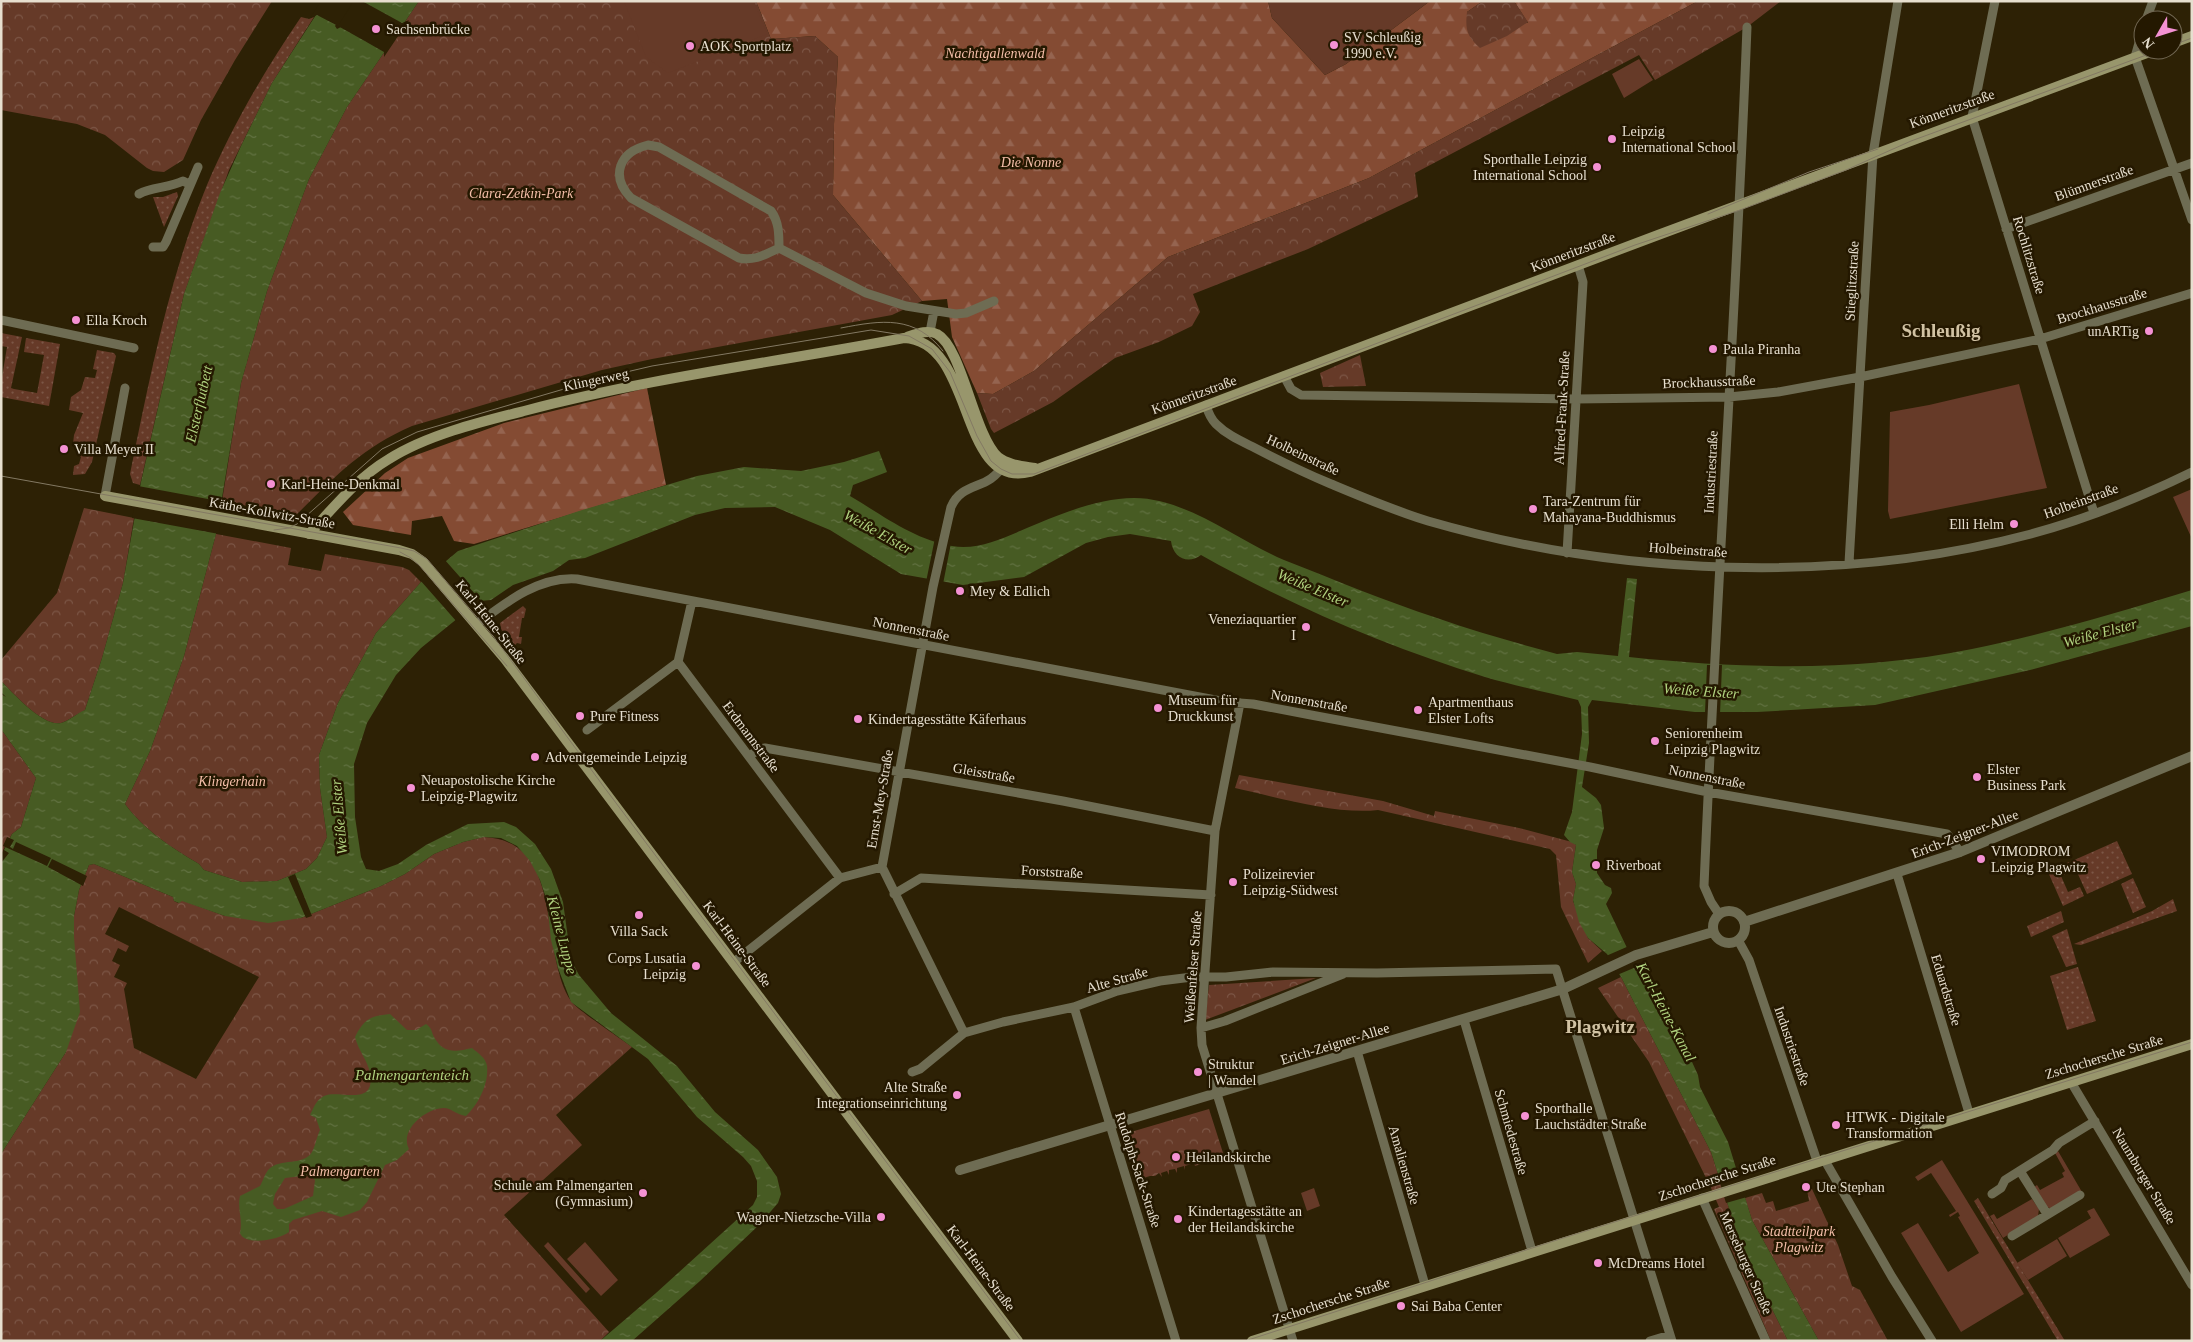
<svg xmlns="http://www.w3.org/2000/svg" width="2193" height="1342" font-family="Georgia,serif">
<defs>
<pattern id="grass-dots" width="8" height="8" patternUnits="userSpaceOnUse" patternTransform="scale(1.25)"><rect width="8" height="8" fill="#663a28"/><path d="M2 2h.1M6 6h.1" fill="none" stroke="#7c5646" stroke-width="1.8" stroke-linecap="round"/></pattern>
<pattern id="forest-firs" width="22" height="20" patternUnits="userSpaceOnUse" patternTransform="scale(1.25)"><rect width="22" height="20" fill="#844b33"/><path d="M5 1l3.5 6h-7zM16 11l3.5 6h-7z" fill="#956450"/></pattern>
<pattern id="park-crowns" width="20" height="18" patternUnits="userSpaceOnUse" patternTransform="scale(1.25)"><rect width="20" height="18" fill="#663a28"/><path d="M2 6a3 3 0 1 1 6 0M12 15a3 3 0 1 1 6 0" fill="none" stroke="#7c5646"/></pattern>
<pattern id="water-ripples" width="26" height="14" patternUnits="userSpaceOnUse" patternTransform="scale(1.25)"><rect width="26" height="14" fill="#475b23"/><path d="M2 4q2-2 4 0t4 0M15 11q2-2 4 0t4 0" fill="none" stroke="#627242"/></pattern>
</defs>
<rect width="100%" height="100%" fill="#2d2105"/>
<path fill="url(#grass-dots)" d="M301 17 309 19 314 17 272 83 229 170 184 294 140 485 133 483 130 474C150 376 169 278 207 185 232 126 265 70 301 17Z
M177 192 178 196 164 227 153 197H163Z
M1 333 22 337 11 388 14 389 37 393 44 355 24 352 26 338 60 344 49 406 1 397V383L7 347 1 346Z
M97 350 114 353 116 356 92 462 85 474 73 475 74 466 79 464 81 457 77 454 78 445 73 444 74 435 83 413 69 410 71 397 81 390 85 377 95 378 97 370 93 369Z
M523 606 526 609 524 618H522L519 637H522L521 644 517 643 514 646 501 629 500 623Z
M2117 841 2132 874 2087 894 2072 861Z
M2069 862 2072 871 2061 876 2068 892 2080 887 2084 896 2063 906 2048 872Z
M2133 878 2146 907 2133 913 2121 884Z
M2173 899 2177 911 2081 945 2074 944 2152 911Z
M2061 911 2064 922 2031 937 2027 926Z
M2067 929 2077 964 2066 967 2052 936Z
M2078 967 2096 1021 2067 1030 2050 976Z
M1978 1198 2065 1341H2058L1974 1201Z"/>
<path fill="url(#forest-firs)" d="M756 1H1268L1272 18 1325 75 1346 64 1430 1H1483L1467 12 1528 23 1514 1H1698L1369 178 1168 257 1034 371 993 394 977 393 952 337 947 299 922 301 833 195 834 124 838 57 815 36 771 39Z
M647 388 666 485 474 544 454 541 442 516 412 521 411 535 353 525 343 512 385 473 408 458 504 423Z"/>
<path fill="url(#park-crowns)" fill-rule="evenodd" d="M1 1H272L235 60 201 120 183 160 164 172 153 171 147 168 105 135 77 124 1 110Z
M419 1H756L771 39 815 36 838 57 834 124 833 195 922 301 892 315 652 359 602 370 412 426C361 448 335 477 296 515L222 501 241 383 267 291 309 179 347 107Z
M1483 1H1514L1528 22 1507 36 1480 48C1467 36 1465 30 1467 12Z
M1698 1H1781L1747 27 1655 80 1639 55 1415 173 1418 197 1308 249 1193 294 1200 312 1192 326 1159 342 1115 358 1053 402 994 433 991 429 977 393 993 394 1034 371 1168 257 1369 178Z
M1360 355 1366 386 1323 387 1320 373Z
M84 508 134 518 123 583 102 658 85 710C77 714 68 721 61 723 43 727 13 693 1 681V660L57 593Z
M216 534 291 548 288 565 321 571 325 554 402 567 409 570 421 582 376 633 338 703 319 755 320 788 327 837 317 858 306 869 277 881 242 882 204 870 199 864C171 847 145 831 125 804L150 751 184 656Z
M1 729 36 778 21 827 12 834 1 854Z
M1239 775 1383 801 1434 816 1435 811 1519 828 1572 842 1576 845 1572 872 1576 884 1573 901 1588 938 1602 951 1588 963 1561 907 1556 855 1550 849 1378 810C1337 815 1276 797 1235 788Z
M484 837C566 841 538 951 571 1001 577 1010 620 1038 632 1047L556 1115 582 1145 504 1215 609 1332 600 1341H1V1154L66 1052 74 916 79 890 89 865 94 864 173 897 174 901 178 903 181 900 225 916 301 918 381 886 405 874 434 854 463 842ZM119 907 259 977 196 1079 134 1048 124 989 127 983 114 977 120 965 112 961 118 948 126 952 129 946 105 934Z
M1621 977 1711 1152 1742 1249 1788 1341H1771L1714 1209 1719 1207 1711 1188 1649 1062 1598 988Z
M1316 978 1205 1020 1209 985Z
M1209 1109 1224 1156 1195 1166 1194 1163 1185 1166V1170L1184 1166 1177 1168V1173L1175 1169 1169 1170V1175L1167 1171 1161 1173 1162 1177 1159 1173 1155 1176H1150L1137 1180 1124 1134Z
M1812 1189 1838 1245 1852 1286 1860 1290 1888 1341H1819L1752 1220 1745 1198 1762 1193 1766 1203 1773 1201 1776 1211 1809 1201 1807 1190Z"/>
<path fill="#663a28" d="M624 1H754L767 34 668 73 646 57Z
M1268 1H1430L1346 64 1325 75 1272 18Z
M1639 59 1653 80 1624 98 1612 74Z
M2019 384 2047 488 1890 519 1888 511 1890 412 1929 405Z
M2192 489V539L2173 497Z
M2058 1151 2082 1192 2052 1209 2047 1207 2034 1187 2037 1185 2040 1190 2064 1177 2062 1173 2065 1171 2055 1153Z
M1942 1160 2024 1294 1961 1332 1901 1233 1918 1223 1948 1272 1979 1253 1958 1217 1960 1216 1958 1212 1950 1217 1949 1215 1956 1211 1931 1173 1918 1181 1915 1177Z
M1314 1188 1320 1206 1307 1211 1301 1193Z
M2032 1199 2039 1209 2038 1216 2003 1238 1990 1216 1994 1214 1997 1219Z
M2094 1208 2110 1235 2070 1258 2058 1238 2091 1218 2087 1211Z
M2057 1239 2067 1256 2028 1280 2017 1263Z
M548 1242 590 1289 586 1293 544 1246Z
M585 1242 618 1280 601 1296 567 1259Z"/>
<path fill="url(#water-ripples)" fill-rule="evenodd" d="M325 1H351L335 26 337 29 341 27 357 1H419L347 107 309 179 267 291 241 383 216 534 184 656 150 751 125 804C145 831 171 847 199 864L204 870 242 882 277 881 306 869 317 858 327 837 320 788 319 755 338 703 376 633 421 582 458 551 579 511 697 476 744 467 801 471 844 462 879 451 887 472 853 485 850 496C882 515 915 540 952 546 983 551 1011 534 1039 523 1068 511 1102 498 1134 498 1186 498 1237 540 1284 560 1335 580 1385 601 1437 618 1476 632 1517 643 1557 654L1577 652 1618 656 1627 578 1637 579 1629 657C1744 669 1859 672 1972 649 2047 634 2119 612 2192 590V626L2030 670 1875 705 1757 712H1695L1592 700 1588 707 1589 743 1582 787 1596 798 1601 805 1604 828 1597 850V873L1605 885 1611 888 1612 893 1606 904 1628 950 1651 977 1656 991 1665 1003 1698 1075 1700 1087 1728 1142 1752 1220 1819 1341H1788L1742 1249 1711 1152 1621 977 1607 954 1588 938 1579 922 1573 900 1576 884 1572 872 1576 845 1570 842 1564 835 1572 812 1582 734 1581 707 1578 700C1547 692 1515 686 1485 677 1387 647 1290 605 1201 555 1188 565 1173 558 1171 541L1130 534 1108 537 1086 543 1024 577 963 585 901 574 830 530 775 507 725 508 695 515 585 558 569 560 553 571 513 585 491 600 479 601 421 648 396 675 367 723 354 764 355 817 361 857 366 869 379 871 398 864 426 845 468 824 504 822 516 827 535 844 551 869 563 902 571 960 579 975 611 1013 677 1066 715 1112 758 1150 777 1177 781 1194 778 1203 759 1225 700 1281 632 1341H600L656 1293 753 1205 757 1197V1181L751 1166 743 1157 697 1117 648 1059 571 1002 558 968 551 940 547 901 540 880 530 861 517 846 501 838 484 837 463 842 434 854 405 874 381 886 301 918 268 923 225 916 182 901 179 903 174 901 173 897 94 864 89 865 79 890 74 916V937L80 1012 66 1052 1 1154V863L9 853 4 850 12 834 21 827 36 778 1 729V694L6 697 1 692V681C13 693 43 727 61 723 69 721 77 713 85 710L102 658 123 583 141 482 184 294 220 193 241 146 272 83Z
M390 1014 407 1030H416L426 1024C432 1028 431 1031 434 1037 443 1054 456 1052 472 1048 478 1053 486 1058 487 1066 489 1084 478 1105 466 1116 457 1115 451 1108 444 1108 426 1108 399 1130 409 1149L397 1160 385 1165 367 1202 360 1210 341 1217 322 1211 293 1220 289 1224V1232C281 1239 245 1247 240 1233 243 1219 237 1208 240 1196L260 1186C263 1181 265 1173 269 1169 280 1158 304 1166 312 1152 315 1147 317 1136 320 1130L316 1118 310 1115C314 1107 316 1100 324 1096 339 1089 376 1108 370 1073 368 1061 358 1050 355 1037 364 1019 370 1016 390 1014ZM310 1175 315 1180 313 1196 284 1209H277L273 1204 275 1194 285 1178Z"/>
<path fill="#2d2105" d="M321 1H353L338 26 317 15 310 18Z
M354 1H362L402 23 409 20 384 57V52L363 40 381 12 363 40 338 26Z
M138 486 224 502 219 534 132 518Z
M935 538 951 543 943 584 926 582Z
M444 559 483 603 457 622 420 580Z
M1707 665H1722L1720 714 1705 713Z
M7 837 14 840 10 847 13 849 16 842 51 858 47 866 3 846Z
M52 859 87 876 83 886 48 867Z
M295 874 312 916 306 918 288 877Z
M1629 946 1641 965 1617 975 1606 956Z
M1741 1173 1747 1197 1726 1203 1719 1180Z"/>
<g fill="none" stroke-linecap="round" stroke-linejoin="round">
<path stroke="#6e6c53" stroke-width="9" d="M1995 1 1972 117 2094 513
M2146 20 2153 1
M2143 29 2135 57 2192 220
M648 145 659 147 771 211C779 222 779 234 779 248 764 255 755 261 739 258L631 198C610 176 619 152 648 145Z
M139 194C152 187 169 188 183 181L189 184
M2006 229 2192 163
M153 247H163L166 242 198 167
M779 248 866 293 906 306 956 314 966 313 994 301
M1 320 134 348
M930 332 934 311
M1284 376 1291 389 1301 395 1576 399 1729 397 1778 392 1860 377 2040 339 2192 293
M1206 405C1208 412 1211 419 1216 424 1227 435 1241 441 1255 448 1280 461 1305 473 1331 484 1362 497 1395 511 1428 521 1618 576 1839 585 2031 534 2086 519 2141 497 2192 472
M105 496 125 388
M1567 553 1583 282 1578 265
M1849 563 1873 154 1898 1
M477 624C505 603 539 576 577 579L1226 702 1253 704 1311 715 1590 767 1708 792 1947 834 1960 852
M678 662 840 878
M678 662 692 601
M1240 703 1215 831 1201 1028 1202 1045 1293 1341
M587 730 678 662
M749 756 760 749 765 748 1063 801 1215 831
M1897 874 1969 1113
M894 894 921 878 1211 895
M1719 914 1711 902 1704 886C1716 600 1736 313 1747 27
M1738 940 1749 960 1817 1161
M734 962 840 878 882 867
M1074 1007 1176 1341
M1464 1020 1532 1251
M1201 1028 1225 1021 1343 974
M964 1033 882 867 933 587 951 507C963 480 988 492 1004 464
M1357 1051 1425 1285
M912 1072 920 1069 964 1033 1003 1022 1074 1007 1117 991 1160 981 1192 977H1226L1273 972 1377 973 1556 969 1672 1341
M2071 1082 2192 1285
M1824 1159 1892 1277 1932 1341
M2020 1171 2047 1214
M1992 1194 2001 1188 2005 1180 2053 1150 2059 1143 2095 1121
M1702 1198 1766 1341
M2012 1236 2080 1195
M1650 1341 1670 1335"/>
<path stroke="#6e6c53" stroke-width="10" d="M1713 927a16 16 0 1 1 32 0a16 16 0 1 1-32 0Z
M1744 922 1960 852 2192 756
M960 1170 1563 989 1636 955 1713 932"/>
<path stroke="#98966c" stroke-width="10" d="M2173 43 2192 36
M907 337C916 334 928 329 937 334 962 347 974 435 998 457 1008 465 1023 466 1035 468
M105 496 399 550 412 554 422 561 505 659 1018 1341
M309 534C334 507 357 478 389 459 427 435 480 422 524 411 649 378 777 362 904 338 976 341 957 490 1030 472L1658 235 2155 50
M1252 1341 2192 1044"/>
<path stroke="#837963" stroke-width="1" d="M2173 45 2192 38
M1708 214 1809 172 1878 149
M841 328C882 320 915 315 943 351
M1 476 401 548 414 551 427 559 493 636 604 787 1021 1341
M274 530 289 528 297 524 382 449 417 432 605 377 652 366 871 330 909 336 932 349 950 372 977 436 991 461 1001 469 1012 474H1034L1635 245 1740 210 1846 170 1911 141 2160 50
M400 552 411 558 420 566 507 666
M1245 1341 1560 1239 2192 1042"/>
</g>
<g fill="#f491d3" stroke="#241800" stroke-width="2">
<circle cx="376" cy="29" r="5"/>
<circle cx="1334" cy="45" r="5"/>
<circle cx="690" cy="46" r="5"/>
<circle cx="1612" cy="139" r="5"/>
<circle cx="1597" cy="167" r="5"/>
<circle cx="76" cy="320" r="5"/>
<circle cx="2149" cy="331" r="5"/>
<circle cx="1713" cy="349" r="5"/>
<circle cx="64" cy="449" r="5"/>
<circle cx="271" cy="484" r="5"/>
<circle cx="1533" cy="509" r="5"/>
<circle cx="2014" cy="524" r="5"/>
<circle cx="960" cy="591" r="5"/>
<circle cx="1306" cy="627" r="5"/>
<circle cx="1158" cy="708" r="5"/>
<circle cx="1418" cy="710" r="5"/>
<circle cx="580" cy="716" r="5"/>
<circle cx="858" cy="719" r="5"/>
<circle cx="1655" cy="741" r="5"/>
<circle cx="535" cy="757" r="5"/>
<circle cx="1977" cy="777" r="5"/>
<circle cx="411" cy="788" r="5"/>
<circle cx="1981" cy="859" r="5"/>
<circle cx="1596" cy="865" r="5"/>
<circle cx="1233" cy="882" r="5"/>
<circle cx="639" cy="915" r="5"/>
<circle cx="696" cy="966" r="5"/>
<circle cx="1198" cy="1072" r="5"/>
<circle cx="957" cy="1095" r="5"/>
<circle cx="1525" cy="1116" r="5"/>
<circle cx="1836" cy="1125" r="5"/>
<circle cx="1176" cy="1157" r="5"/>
<circle cx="1806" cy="1187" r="5"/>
<circle cx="643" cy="1193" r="5"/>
<circle cx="881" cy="1217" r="5"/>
<circle cx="1178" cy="1219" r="5"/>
<circle cx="1598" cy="1263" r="5"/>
<circle cx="1401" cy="1306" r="5"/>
</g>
<g text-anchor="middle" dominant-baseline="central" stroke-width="5" stroke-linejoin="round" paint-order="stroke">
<g font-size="14" fill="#e7dfcf" stroke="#241800" text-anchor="start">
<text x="386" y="29">Sachsenbrücke</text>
<text x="1344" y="37">SV Schleußig<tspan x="1344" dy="16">1990 e.V.</tspan></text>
<text x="700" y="46">AOK Sportplatz</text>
<text x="1622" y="131">Leipzig<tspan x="1622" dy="16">International School</tspan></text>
<text x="1587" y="159" text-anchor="end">Sporthalle Leipzig<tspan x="1587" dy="16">International School</tspan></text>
<text x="86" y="320">Ella Kroch</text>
<text x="2139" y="331" text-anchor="end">unARTig</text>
<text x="1723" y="349">Paula Piranha</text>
<text x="74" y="449">Villa Meyer II</text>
<text x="281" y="484">Karl-Heine-Denkmal</text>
<text x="1543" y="501">Tara-Zentrum für<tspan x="1543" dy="16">Mahayana-Buddhismus</tspan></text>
<text x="2004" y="524" text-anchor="end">Elli Helm</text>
<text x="970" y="591">Mey &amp; Edlich</text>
<text x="1296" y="619" text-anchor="end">Veneziaquartier<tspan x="1296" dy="16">I</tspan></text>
<text x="1168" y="700">Museum für<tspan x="1168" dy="16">Druckkunst</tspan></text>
<text x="1428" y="702">Apartmenthaus<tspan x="1428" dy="16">Elster Lofts</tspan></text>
<text x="590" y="716">Pure Fitness</text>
<text x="868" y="719">Kindertagesstätte Käferhaus</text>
<text x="1665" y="733">Seniorenheim<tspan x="1665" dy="16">Leipzig Plagwitz</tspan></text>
<text x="545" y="757">Adventgemeinde Leipzig</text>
<text x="1987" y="769">Elster<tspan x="1987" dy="16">Business Park</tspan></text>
<text x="421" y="780">Neuapostolische Kirche<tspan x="421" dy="16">Leipzig-Plagwitz</tspan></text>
<text x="1991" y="851">VIMODROM<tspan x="1991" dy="16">Leipzig Plagwitz</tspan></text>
<text x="1606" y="865">Riverboat</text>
<text x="1243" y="874">Polizeirevier<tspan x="1243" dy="16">Leipzig-Südwest</tspan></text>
<text x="639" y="931" text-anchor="middle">Villa Sack</text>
<text x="686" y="958" text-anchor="end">Corps Lusatia<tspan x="686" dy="16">Leipzig</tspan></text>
<text x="1208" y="1064">Struktur<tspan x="1208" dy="16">| Wandel</tspan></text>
<text x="947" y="1087" text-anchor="end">Alte Straße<tspan x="947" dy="16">Integrationseinrichtung</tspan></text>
<text x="1535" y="1108">Sporthalle<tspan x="1535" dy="16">Lauchstädter Straße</tspan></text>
<text x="1846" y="1117">HTWK - Digitale<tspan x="1846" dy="16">Transformation</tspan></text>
<text x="1186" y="1157">Heilandskirche</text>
<text x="633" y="1185" text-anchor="end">Schule am Palmengarten<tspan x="633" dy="16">(Gymnasium)</tspan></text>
<text x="1816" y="1187">Ute Stephan</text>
<text x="1188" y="1211">Kindertagesstätte an<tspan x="1188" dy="16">der Heilandskirche</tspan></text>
<text x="871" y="1217" text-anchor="end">Wagner-Nietzsche-Villa</text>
<text x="1608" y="1263">McDreams Hotel</text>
<text x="1411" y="1306">Sai Baba Center</text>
</g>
<g font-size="14" font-style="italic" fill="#f4bea8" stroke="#241800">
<text x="995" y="53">Nachtigallenwald</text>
<text x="1031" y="162">Die Nonne</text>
<text x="521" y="193">Clara-Zetkin-Park</text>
<text x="232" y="781">Klingerhain</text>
<text x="340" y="1171">Palmengarten</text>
<text x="1799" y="1231">Stadtteilpark<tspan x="1799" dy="16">Plagwitz</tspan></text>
</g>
<g font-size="14" fill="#e7dfcf" stroke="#241800">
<text transform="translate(1952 109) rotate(-20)">Könneritzstraße</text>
<text transform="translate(2094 183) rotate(-20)">Blümnerstraße</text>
<text transform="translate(1573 252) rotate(-21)">Könneritzstraße</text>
<text transform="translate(2029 255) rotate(73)">Rochlitzstraße</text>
<text transform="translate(1852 281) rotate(-87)">Stieglitzstraße</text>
<text transform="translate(2102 306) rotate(-17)">Brockhausstraße</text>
<text transform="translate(596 380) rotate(-12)">Klingerweg</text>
<text transform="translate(1709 382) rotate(-2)">Brockhausstraße</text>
<text transform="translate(1194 395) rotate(-20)">Könneritzstraße</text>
<text transform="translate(1562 408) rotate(-87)">Alfred-Frank-Straße</text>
<text transform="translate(1303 455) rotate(25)">Holbeinstraße</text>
<text transform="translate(1711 472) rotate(-87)">Industriestraße</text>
<text transform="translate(2081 501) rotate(-20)">Holbeinstraße</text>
<text transform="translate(272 513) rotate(10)">Käthe-Kollwitz-Straße</text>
<text transform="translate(1688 550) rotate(4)">Holbeinstraße</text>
<text transform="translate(491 622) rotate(51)">Karl-Heine-Straße</text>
<text transform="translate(911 629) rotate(11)">Nonnenstraße</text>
<text transform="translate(1309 701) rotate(10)">Nonnenstraße</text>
<text transform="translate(751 737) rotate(53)">Erdmannstraße</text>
<text transform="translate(984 773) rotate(10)">Gleisstraße</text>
<text transform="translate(1707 777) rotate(11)">Nonnenstraße</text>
<text transform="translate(880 799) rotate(-80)">Ernst-Mey-Straße</text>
<text transform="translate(1965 834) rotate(-21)">Erich-Zeigner-Allee</text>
<text transform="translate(1052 872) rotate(3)">Forststraße</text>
<text transform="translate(737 944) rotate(53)">Karl-Heine-Straße</text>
<text transform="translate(1193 967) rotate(-86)">Weißenfelser Straße</text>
<text transform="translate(1117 980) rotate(-16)">Alte Straße</text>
<text transform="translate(1946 990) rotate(73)">Eduardstraße</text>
<text transform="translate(1335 1044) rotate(-17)">Erich-Zeigner-Allee</text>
<text transform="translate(1792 1046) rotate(71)">Industriestraße</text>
<text transform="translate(2104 1057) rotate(-17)">Zschochersche Straße</text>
<text transform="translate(1511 1132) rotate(74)">Schmiedestraße</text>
<text transform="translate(1404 1165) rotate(74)">Amalienstraße</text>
<text transform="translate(1138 1170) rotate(72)">Rudolph-Sack-Straße</text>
<text transform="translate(2144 1176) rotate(59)">Naumburger Straße</text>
<text transform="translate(1717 1178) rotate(-18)">Zschochersche Straße</text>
<text transform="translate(1746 1263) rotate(66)">Merseburger Straße</text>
<text transform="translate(981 1268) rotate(53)">Karl-Heine-Straße</text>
<text transform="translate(1331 1301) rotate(-18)">Zschochersche Straße</text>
</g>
<g font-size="15" font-style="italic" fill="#b0d27e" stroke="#241800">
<text transform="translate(199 404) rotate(-77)">Elsterflutbett</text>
<text transform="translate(878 532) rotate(29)">Weiße Elster</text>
<text transform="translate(1313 588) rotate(23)">Weiße Elster</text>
<text transform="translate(2100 633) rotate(-15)">Weiße Elster</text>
<text transform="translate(1701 691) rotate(4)">Weiße Elster</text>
<text transform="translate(339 817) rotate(-95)">Weiße Elster</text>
<text transform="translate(562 935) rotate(75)">Kleine Luppe</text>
<text transform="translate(1666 1012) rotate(62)">Karl-Heine-Kanal</text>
<text x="412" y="1075">Palmengartenteich</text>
</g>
<g font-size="19" font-weight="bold" fill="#d1c2a3" stroke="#241800">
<text x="1941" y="330">Schleußig</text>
<text x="1600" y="1026">Plagwitz</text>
</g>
</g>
<rect width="2193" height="1342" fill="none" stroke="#e7dfcf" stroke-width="5"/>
<g transform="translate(2158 35) rotate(231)"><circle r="24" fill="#241800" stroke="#726853"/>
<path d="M0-4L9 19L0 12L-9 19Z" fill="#f491d3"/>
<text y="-8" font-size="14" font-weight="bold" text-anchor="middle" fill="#e7dfcf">N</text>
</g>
</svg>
